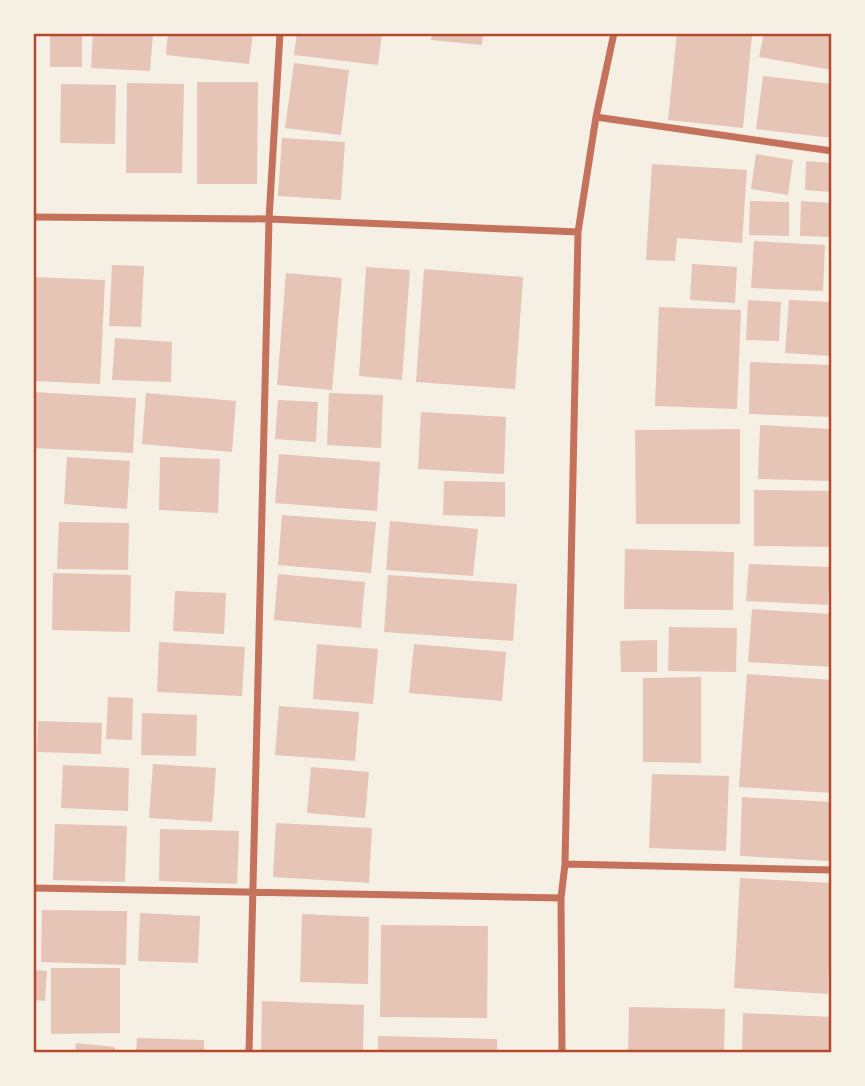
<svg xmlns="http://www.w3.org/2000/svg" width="865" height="1086" font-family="'Open Sans',sans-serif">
<rect width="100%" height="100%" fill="#f6efe4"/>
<path fill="#e6c5b7" d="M50 33H82V67H50Z
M93 33H153L150 71 91 68Z
M168 33H253L249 64 166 55Z
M297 33H382L378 65 294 55Z
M432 33H483L482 45 431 40Z
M677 33 752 35 743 128 668 120Z
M764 33H832V70L759 57Z
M294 63 349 70 341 135 285 128Z
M763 76 832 84V138L756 129Z
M197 82H258L257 184H197Z
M127 83 184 84 182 173H126Z
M61 84 116 85 115 144 60 143Z
M282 138 345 142 341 200 278 196Z
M756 154 793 160 788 195 751 189Z
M806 161 832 163V192L805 190Z
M652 164 747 170 742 243 677 238 675 261 646 260Z
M750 201 789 202V236L749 235Z
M801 201 832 203V237L800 236Z
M754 241 825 245 823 291 751 288Z
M692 264 737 267 735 303 690 300Z
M112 265 144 266 141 327 109 326Z
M366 267 410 270 402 380 359 376Z
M424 269 523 277 515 389 416 382Z
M286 273 342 278 332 390 277 385Z
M34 277 105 280 100 384 33 381Z
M748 300 781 302 779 341 746 340Z
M789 300 832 302 830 356 785 353Z
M659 307 741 310 737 409 655 406Z
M115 338 172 342 171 382 112 380Z
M750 362 832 365V417L749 414Z
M33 392 136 398 133 453 33 448Z
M146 393 236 401 232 452 142 444Z
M329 393 383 395 381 448 327 445Z
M278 400 318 402 316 442 275 439Z
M421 412 506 417 504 474 418 469Z
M760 425 830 429 829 481 758 479Z
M740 429V524H636L635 430Z
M279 454 380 462 377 511 275 503Z
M67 457 130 461 127 509 64 504Z
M160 457 220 459 218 513 159 510Z
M444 481 505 482V517L443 515Z
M754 490 832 491V547L754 546Z
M282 515 376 522 371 573 278 565Z
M390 521 478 529 473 576 386 570Z
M59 522 129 523 128 570 57 569Z
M625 549 734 552 733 610 624 609Z
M749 564 830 567 828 605 746 601Z
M53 573 131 575 130 632 52 630Z
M278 574 365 582 361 628 274 620Z
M388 575 517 584 513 641 384 632Z
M175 591 226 593 224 634 173 631Z
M752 609 832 614V667L748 662Z
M669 627 737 628 736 672 668 671Z
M657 640V672H621L620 641Z
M159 642 245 647 242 696 157 692Z
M317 644 378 649 373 704 313 699Z
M414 644 506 652 502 701 409 693Z
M747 674 832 680V793L739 787Z
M701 677V763L643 762V678Z
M108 697 133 698 132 740 106 739Z
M279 706 359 712 355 761 275 755Z
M142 713 197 715 196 756 141 755Z
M38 721 102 723 101 754 37 752Z
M153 764 216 768 212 822 149 818Z
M63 765 129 768 128 811 61 808Z
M311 767 369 772 365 818 307 813Z
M652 774 729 776 726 851 649 848Z
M742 797 831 802 829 861 740 856Z
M276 823 372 828 369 883 273 877Z
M55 824 127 826 125 882 53 880Z
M160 829 239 831 237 884 159 881Z
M740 878 832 883 828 994 734 988Z
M42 910 127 911 126 965 41 962Z
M140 913 200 916 198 963 138 961Z
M302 914 369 917 368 984 300 982Z
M381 925 488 926 487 1018 380 1017Z
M51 968H120V1033L51 1034Z
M33 970 47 971 45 1001 33 1000Z
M262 1001 364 1005 363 1053H261Z
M629 1007 725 1009 724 1053H628Z
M743 1013 832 1017V1053H742Z
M378 1036 497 1039V1053H378Z
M137 1038 204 1040V1053H136Z
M76 1043 115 1047V1053H75Z"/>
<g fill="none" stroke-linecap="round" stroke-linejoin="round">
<path stroke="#c5725c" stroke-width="7" d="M596 117 832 151
M33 217 269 219 578 232 565 864 561 898 562 1053
M578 232 596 117 614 33
M565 864 832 870
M33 888 561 898
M249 1053 269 219 280 33"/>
</g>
<rect width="865" height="1086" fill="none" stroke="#f6efe4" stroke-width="70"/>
<rect x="35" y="35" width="795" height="1016" fill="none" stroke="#b5482f" stroke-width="2.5"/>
</svg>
